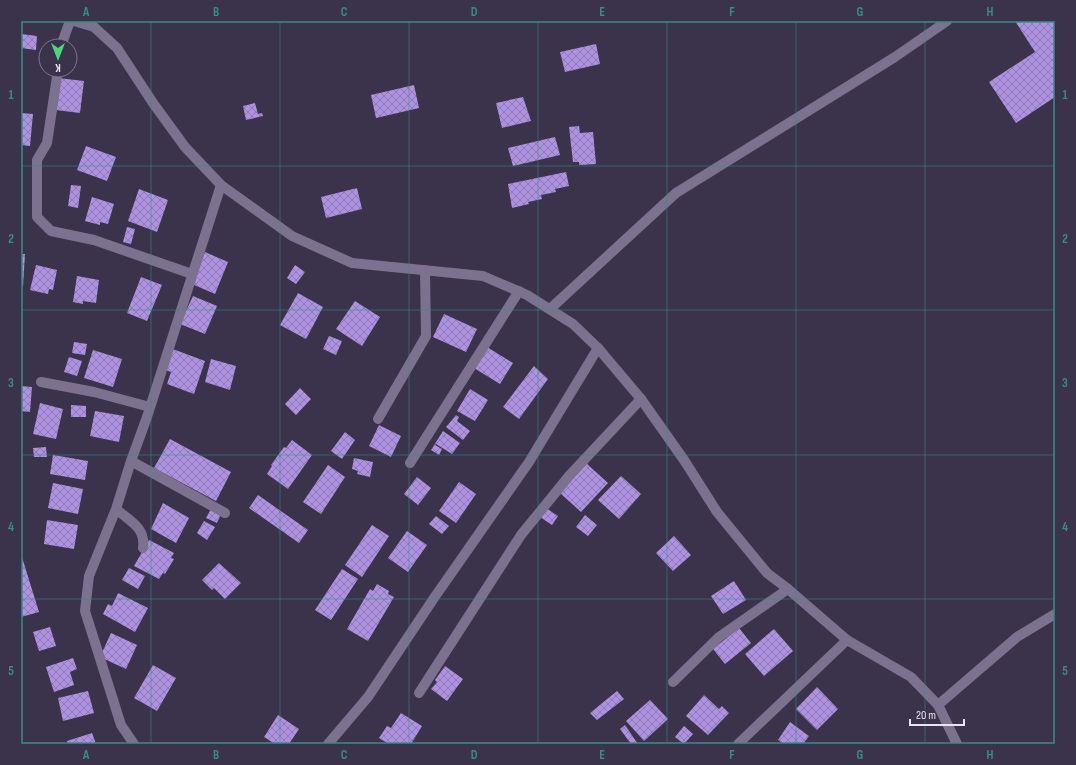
<svg xmlns="http://www.w3.org/2000/svg" width="1076" height="765" font-family="'Sofia Sans Condensed',sans-serif">
<defs>
<pattern id="building-cross-hatch" width="8" height="8" patternUnits="userSpaceOnUse"><rect width="8" height="8" fill="#ae92e1"/><path d="M0 0l8 8M0 8l8-8" fill="none" stroke="#8f7bb3"/></pattern>
</defs>
<rect width="100%" height="100%" fill="#3b324c"/>
<path fill="url(#building-cross-hatch)" d="M1015 21H1055V97L1016 123 989 82 1035 52Z
M21 34 37 36 36 50 21 48Z
M596 44 600 64 565 72 560 52Z
M58 78 84 81 80 113 56 110Z
M414 85 419 108 376 118 371 95Z
M523 97 531 121 502 128 496 103Z
M255 103 258 114 262 113 263 116 246 120 243 106Z
M21 113 33 114 30 146 21 145Z
M579 126 580 133 593 132 596 164 579 165V162H573L569 127Z
M555 137 560 155 513 166 508 148Z
M86 146 116 157 107 181 77 170Z
M566 172 569 186 555 189 556 192 541 195 542 199 528 202 529 204 512 208 508 184Z
M71 185 81 186 78 208 68 206Z
M357 188 362 209 326 218 321 197Z
M139 189 168 200 157 232 128 221Z
M92 197 114 204 108 224 100 222V225L85 221Z
M127 227 135 229 131 244 123 242Z
M205 252 228 262 215 294 192 284Z
M21 254H25L23 286H21Z
M36 265 57 270 53 290 49 289 48 294 30 290Z
M295 265 305 272 296 284 287 278Z
M77 276 99 280 96 303 83 301V304L73 302Z
M141 277 162 285 147 321 127 313Z
M298 293 323 307 306 339 280 325Z
M193 296 217 306 205 334 180 324Z
M355 301 380 317 362 346 336 329Z
M444 314 477 329 466 352 433 337Z
M329 336 342 341 336 355 323 349Z
M74 342 87 344 85 355 72 353Z
M487 347 513 363 500 384 474 368Z
M170 348 205 361 194 394 167 384 171 372 163 369Z
M93 350 122 359 113 387 84 378Z
M69 357 82 361 77 376 64 372Z
M211 359 236 366 230 390 205 382Z
M534 366 548 379 519 419 503 407Z
M21 386 32 387 30 412 21 411Z
M300 388 311 399 296 415 285 404Z
M470 389 488 400 475 421 457 411Z
M40 403 63 409 56 439 33 434Z
M71 405 86 406V417H71Z
M95 411 124 416 119 442 90 436Z
M456 415 459 417 457 421 470 431 463 440 446 427Z
M379 425 401 436 391 457 369 446Z
M443 431 460 443 452 454 436 444 435 445 442 449 439 455 431 450Z
M345 432 355 440 342 459 331 451Z
M170 439 231 472 216 501 154 468Z
M292 440 312 455 288 489 267 474 272 466 271 465 284 447 286 448Z
M46 447 47 457H34L33 448Z
M53 455 88 461 85 480 50 474Z
M354 458 373 462 370 477 357 474 358 471 352 469Z
M586 463 608 483 581 512 560 493Z
M328 465 345 477 321 514 303 502Z
M621 476 641 494 619 519 598 500Z
M417 477 431 488 418 505 404 494Z
M459 482 476 494 456 523 439 511Z
M53 483 83 489 78 514 48 508Z
M258 495 308 530 299 543 249 508Z
M163 503 189 518 176 543 151 529Z
M546 508 558 516 552 525 540 517Z
M211 509 221 514 217 523 206 518Z
M585 515 597 525 588 536 576 527Z
M436 516 449 526 442 534 429 524Z
M47 520 78 525 74 549 44 544Z
M204 521 215 527 207 540 197 533Z
M372 525 389 536 362 577 345 565Z
M407 531 427 545 408 572 388 558Z
M674 536 691 555 673 571 656 553Z
M149 540 174 553 171 558 174 559 165 574 163 573 159 579 134 566Z
M21 554 39 612 21 617Z
M219 563 241 583 225 599 214 588 212 590 202 580Z
M129 568 145 576 138 589 122 580Z
M342 569 358 579 331 620 315 610Z
M734 581 746 600 723 614 711 596Z
M377 584 389 591 388 594 394 597 368 641 347 629 370 589 373 591Z
M118 593 148 608 135 632 103 614 108 604 112 606Z
M50 627 56 646 39 651 33 632Z
M739 628 751 643 725 664 713 649Z
M774 629 793 651 764 676 745 654Z
M111 633 137 645 126 669 100 657Z
M73 658 77 669 70 672 74 685 54 692 46 667Z
M153 665 176 678 157 711 134 698Z
M445 666 463 679 447 701 431 689 437 682 435 680Z
M817 687 838 709 817 730 796 709Z
M88 691 94 713 63 721 58 698Z
M617 691 624 699 597 720 590 713Z
M704 695 719 709 722 706 729 713 708 735 686 716Z
M650 700 668 719 644 741 626 721Z
M401 713 422 726 411 744H389L379 738 387 726 391 728Z
M278 715 299 729 289 744H275L264 737Z
M790 722 809 736 803 744H784L778 740Z
M625 725 638 744H631L620 729Z
M684 726 693 734 684 744 675 737Z
M92 733 96 744H68L67 741Z"/>
<g fill="none" stroke-linecap="round" stroke-linejoin="round">
<path stroke="#7c7290" stroke-width="10" d="M61 46 70 21
M58 70 47 143 37 160V217L51 231 94 240 192 274
M41 382 94 392 150 407
M378 419 426 336 425 270
M131 461 225 513
M410 463 519 291
M116 509C130 521 146 528 143 548
M673 682 719 637 788 589
M419 693 521 535 569 476 641 399
M938 705 1017 637 1055 614
M134 744 121 725 85 611 89 576 116 509 131 461 147 417 221 185
M328 744 368 697 434 598 529 462 598 348
M738 744 847 640"/>
<path stroke="#7c7290" stroke-width="10" d="M74 21 94 27 117 48 153 103 185 147 221 185 292 236 352 263 483 276 527 295 573 324 598 348 641 399 684 460 717 512 767 573 788 589 847 640 911 677 938 705 957 744
M550 309 676 193 895 57 947 21"/>
</g>
<path fill="none" stroke="#3b8c89" stroke-width="1" stroke-opacity="0.55" d="M151 21V744M280 21V744M409 21V744M538 21V744M667 21V744M796 21V744M925 21V744M21 166H1055M21 310H1055M21 455H1055M21 599H1055"/>
<rect width="1076" height="765" fill="none" stroke="#3b324c" stroke-width="44"/>
<g transform="translate(58 58) rotate(180)"><circle r="19" fill="#3b324c" stroke="#81798f"/>
<path d="M0-3L7 15L0 10L-7 15Z" fill="#4dd676"/>
<text y="-6" font-size="11" font-weight="bold" text-anchor="middle" fill="#e9e3f4">K</text>
</g>
<path d="M910 719v6h54v-6" fill="none" stroke="#e9e3f4" stroke-width="2"/>
<text x="916" y="719" font-size="12" fill="#e9e3f4" stroke="#3b324c" stroke-width="3" paint-order="stroke">20 m</text>
<rect x="22" y="22" width="1032" height="721" fill="none" stroke="#3b8c89" stroke-width="1.5"/>
<g font-size="13" text-anchor="middle" font-weight="bold" fill="#3b8c89">
<text x="86" y="16">A</text>
<text x="216" y="16">B</text>
<text x="344" y="16">C</text>
<text x="474" y="16">D</text>
<text x="602" y="16">E</text>
<text x="732" y="16">F</text>
<text x="860" y="16">G</text>
<text x="990" y="16">H</text>
<text x="11" y="99">1</text>
<text x="1065" y="99">1</text>
<text x="11" y="243">2</text>
<text x="1065" y="243">2</text>
<text x="11" y="387">3</text>
<text x="1065" y="387">3</text>
<text x="11" y="531">4</text>
<text x="1065" y="531">4</text>
<text x="11" y="675">5</text>
<text x="1065" y="675">5</text>
<text x="86" y="759">A</text>
<text x="216" y="759">B</text>
<text x="344" y="759">C</text>
<text x="474" y="759">D</text>
<text x="602" y="759">E</text>
<text x="732" y="759">F</text>
<text x="860" y="759">G</text>
<text x="990" y="759">H</text>
</g>
</svg>
